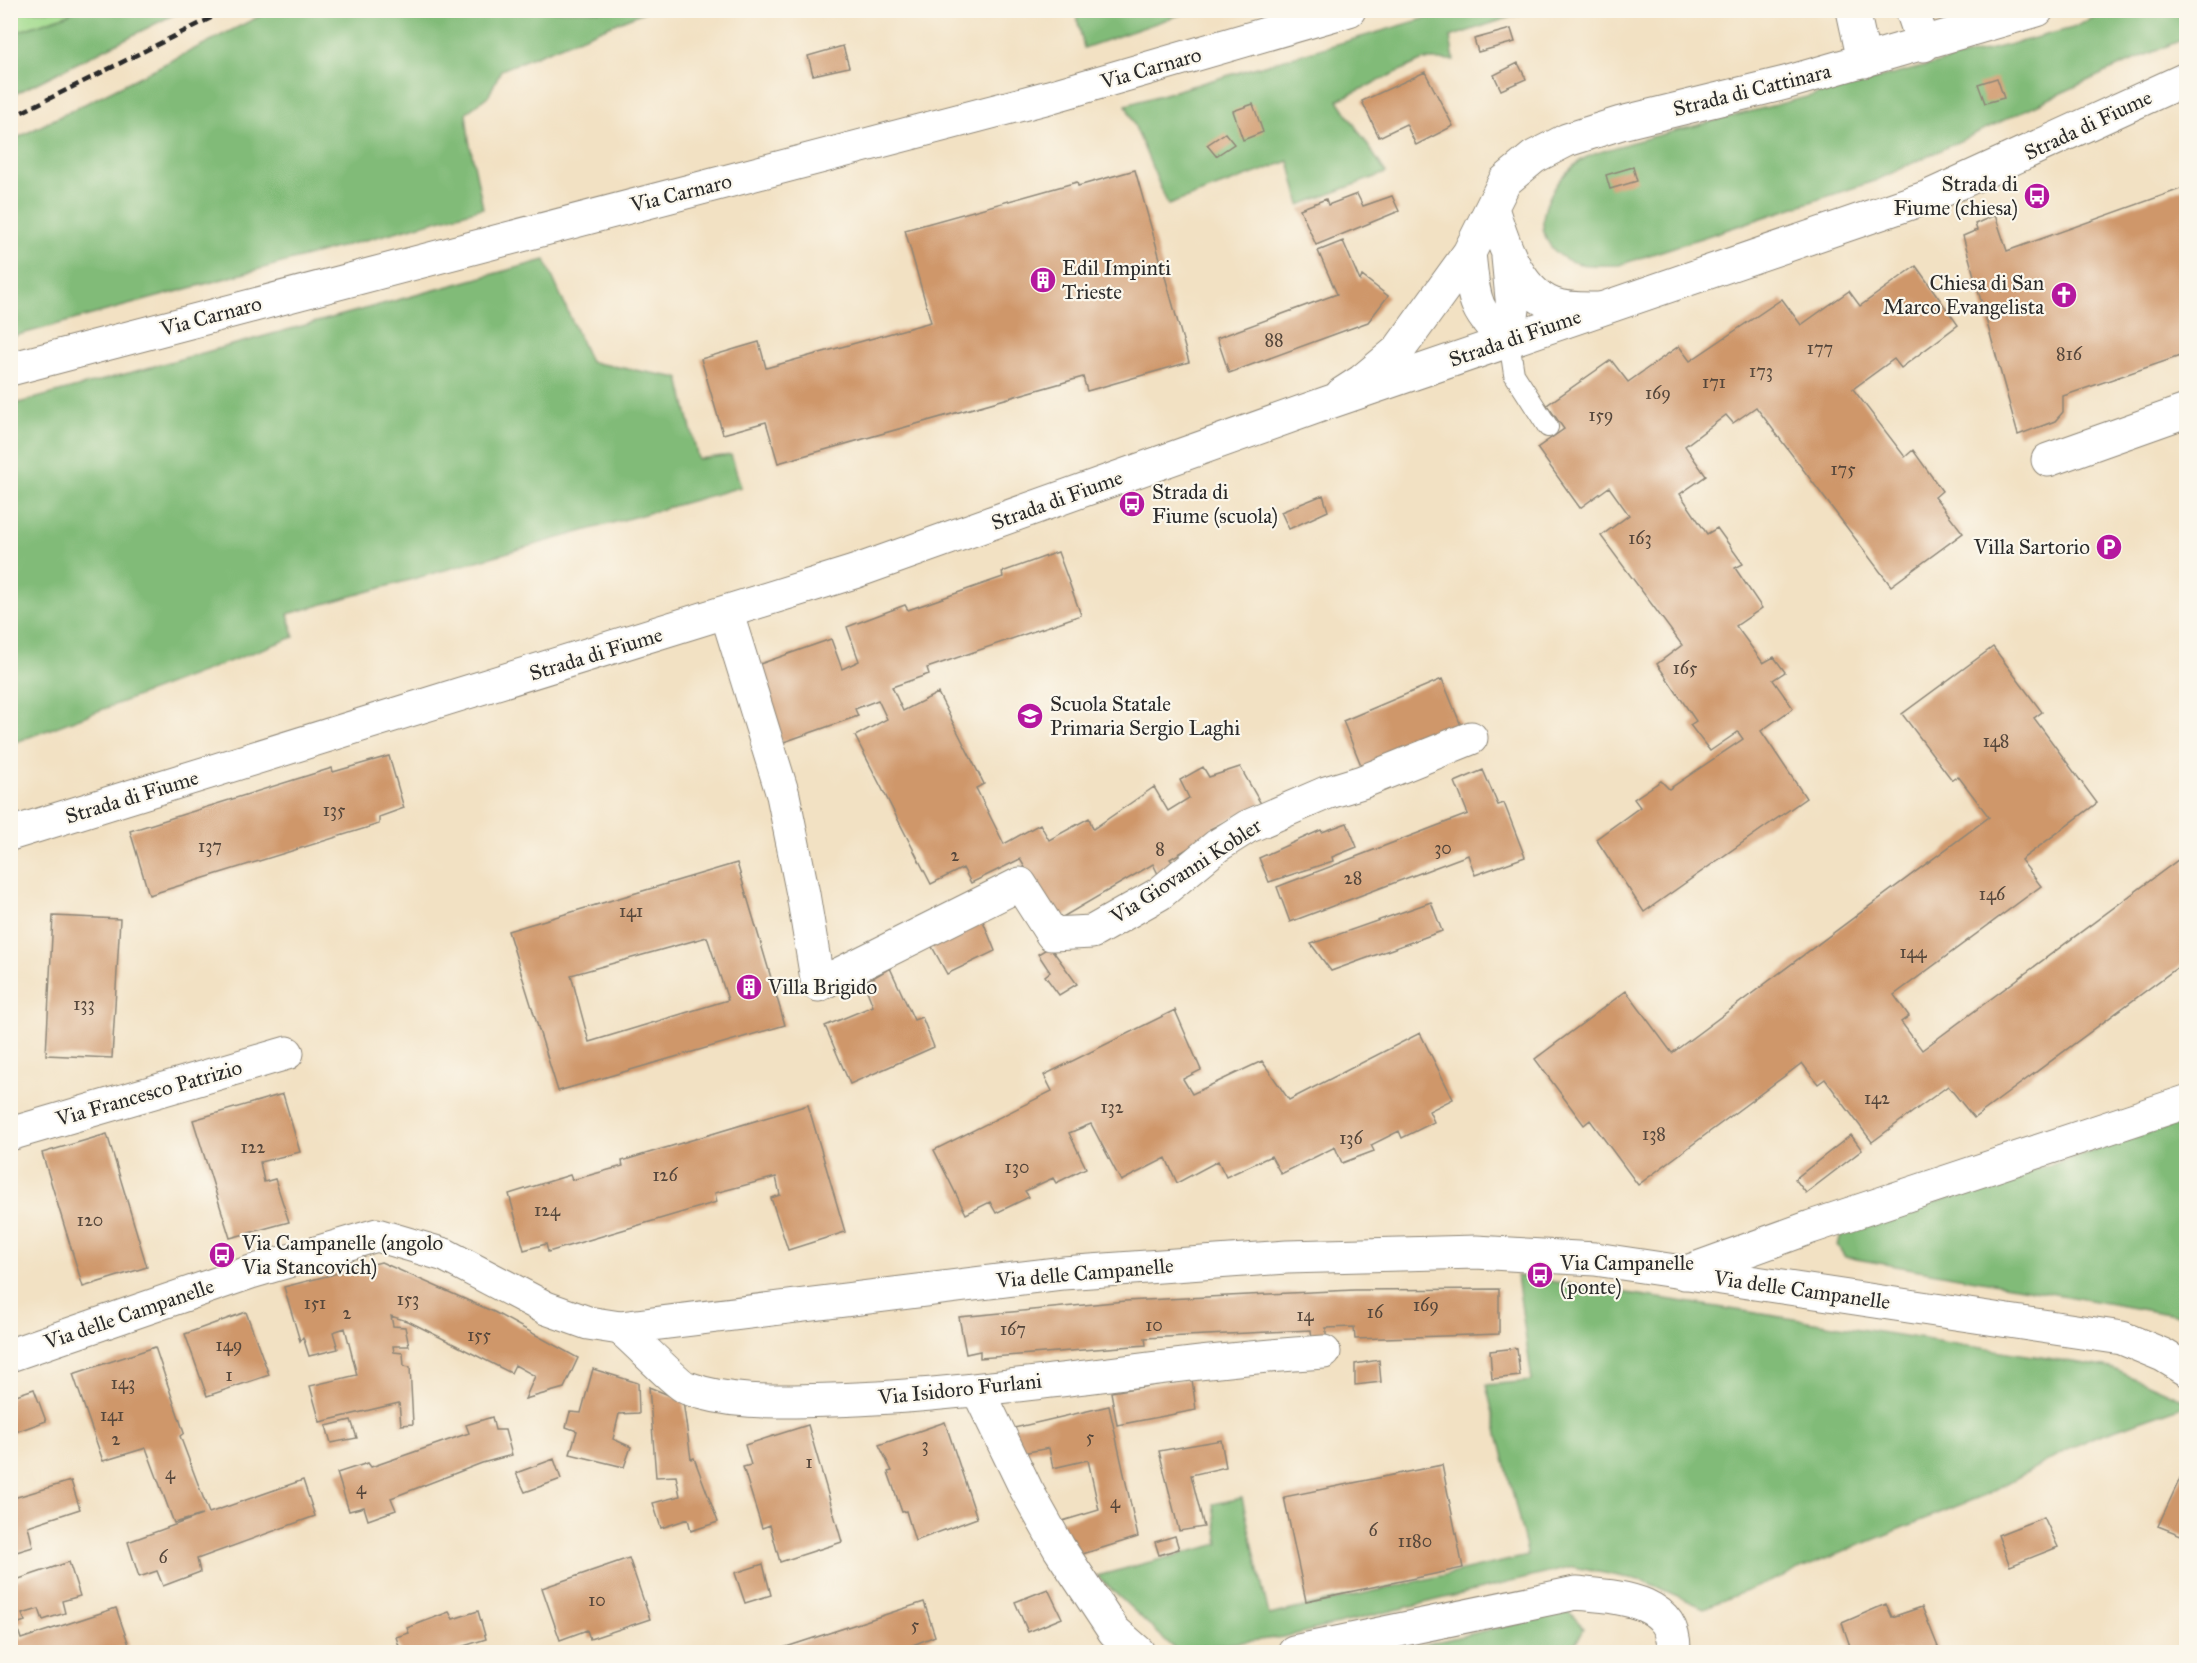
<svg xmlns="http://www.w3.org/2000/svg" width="2197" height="1663" font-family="'IM FELL Great Primer',serif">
<rect width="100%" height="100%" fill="#fbf7ec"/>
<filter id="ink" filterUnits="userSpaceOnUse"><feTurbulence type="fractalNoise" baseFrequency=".0167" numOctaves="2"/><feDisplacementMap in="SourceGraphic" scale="12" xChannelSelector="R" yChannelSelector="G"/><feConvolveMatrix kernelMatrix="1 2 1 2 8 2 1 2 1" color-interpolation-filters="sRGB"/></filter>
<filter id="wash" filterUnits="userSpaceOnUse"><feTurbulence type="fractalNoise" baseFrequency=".008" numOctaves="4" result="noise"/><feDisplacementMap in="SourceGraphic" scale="24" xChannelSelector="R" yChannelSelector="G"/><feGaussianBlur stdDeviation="1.35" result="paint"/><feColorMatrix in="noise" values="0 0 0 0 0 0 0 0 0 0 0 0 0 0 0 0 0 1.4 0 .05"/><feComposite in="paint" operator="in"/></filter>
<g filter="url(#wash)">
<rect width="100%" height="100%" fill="#f2e1c3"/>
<path fill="#a2db8d" stroke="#66835c" stroke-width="1.5" d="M10 11H73L67 15 11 34Z"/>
<path fill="#81bb78" stroke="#567352" stroke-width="1.5" d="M1075 10H1191V11L1084 48Z
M73 11V10L181 11 11 96V34L67 15Z
M270 11H646L501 70 489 95 466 113 469 140 483 208 11 337V141Z
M1451 11H1529L1450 37 1454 60H1423L1338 100 1386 173 1300 205 1289 161 1168 205 1126 105Z
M2107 11H2186V38L2104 73 1877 180 1619 265C1600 265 1577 268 1561 256 1522 229 1554 176 1585 158 1598 151 1615 148 1629 143L2073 28Z
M545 260 590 362 679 378 698 459 731 455 741 487 288 614 294 637 11 744V405Z
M2186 1121V1322L2180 1316 1845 1257 1837 1245 1843 1232Z
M1517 1276 2111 1368 2186 1401V1405L2088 1439 1987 1494 1704 1608 1644 1581 1573 1567 1284 1637 1176 1650 1097 1576 1219 1544 1213 1504 1242 1498 1269 1615 1528 1556 1486 1385 1532 1381Z
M1569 1612 1584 1628 1571 1652H1391Z"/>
<g id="blocks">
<path fill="#cf976b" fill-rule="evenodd" d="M1511 29 1515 42 1478 52 1474 39Z
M843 46 849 67 813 75 808 56Z
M1518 63 1526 79 1501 90 1494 75Z
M1425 72 1453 126 1416 145 1406 124 1379 137 1362 101Z
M1997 78 2004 98 1985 103 1978 84Z
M1253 104 1263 132 1243 140 1233 111Z
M1225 133 1234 144 1216 156 1207 145Z
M1633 167 1637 181 1610 189 1606 175Z
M1135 170 1189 362 1087 391 1083 377 778 463 766 422 723 434 701 359 759 342 766 368 931 322 905 230 1077 182 1078 186Z
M2186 187V354L2063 396V412L2055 421 2018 435 1963 236 1977 230 1975 224 1995 215 2007 251Z
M1357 194 1363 206 1392 196 1399 211 1316 245 1300 209 1326 199 1328 205Z
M1343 241 1360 281 1362 276 1388 296 1368 322 1229 373 1217 338 1337 294 1318 251Z
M1916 266 1958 325 1901 368 1894 359 1853 389 1905 457 1913 450 1942 491 1935 497 1963 533 1891 586 1756 407 1733 423 1726 415 1685 446 1706 476 1680 494 1707 534 1717 528 1743 564 1735 568 1762 608 1736 626 1763 663 1774 657 1785 672 1773 680 1793 708 1761 731 1806 798 1644 912 1596 839 1640 807 1634 799 1661 781 1669 789 1743 739 1738 732 1710 751 1690 725 1696 721 1657 664 1682 645 1601 536 1629 515 1609 487 1580 508 1537 448 1564 429 1547 405 1611 360 1628 382 1679 346 1690 361 1782 299 1801 325 1849 291 1860 306Z
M1323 495 1328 511 1289 529 1281 512Z
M1058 552 1081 615 927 668 929 674 892 687 903 711 938 693 984 784 976 788 1004 844 1040 824 1049 840 1089 818 1093 829 1154 787 1168 811 1189 798 1180 780 1203 767 1209 777 1240 767 1261 804 1210 829 1213 834 1170 859 1177 868 1160 878 1153 864 1056 921 1020 859 971 883 963 868 931 884 855 736 887 719 878 700 855 709 858 716 781 743 757 665 831 639 842 669 859 661 847 627 905 605 908 610 1003 577 1002 572Z
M1993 647 2042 712 2034 718 2097 803 2021 860 2041 886 1894 995 1909 1016 1901 1022 1922 1050 2186 854V961L1974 1118 1948 1086 1872 1142 1825 1079 1818 1084 1802 1063 1638 1185 1590 1120 1584 1125 1535 1059 1626 991 1672 1053 1989 817 1958 776 1952 780 1902 714Z
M1442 679 1462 728 1363 770 1343 721Z
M389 756 404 808 379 817V824L149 895 130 831 332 768 333 772Z
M1483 770 1498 805 1504 803 1525 857 1475 875 1468 855 1290 922 1277 887 1468 814 1455 782Z
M1347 823 1357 847 1332 857 1333 861 1269 882 1259 858 1321 830 1322 832Z
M737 863 785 1025 558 1091 508 931ZM707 937 728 1000 589 1042 571 975Z
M1431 902 1442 931 1331 971 1311 944Z
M53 916 120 919 112 1058 46 1055Z
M981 916 995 951 947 974 930 943Z
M1050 947 1077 984 1059 995 1045 976 1050 972 1038 954Z
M890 968 914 1020 922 1017 934 1047 850 1084 825 1026 873 1006 864 983Z
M1175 1010 1201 1070 1183 1079 1192 1094 1262 1061 1289 1100 1420 1033 1453 1099 1429 1111 1434 1122 1402 1138 1399 1131 1371 1145 1374 1151 1342 1163 1335 1147 1281 1174 1271 1156 1226 1177 1218 1161 1177 1183 1166 1158 1121 1181 1091 1124 1069 1133 1086 1168 1056 1183 1053 1178 1042 1183 1025 1191 1029 1197 996 1213 990 1202 966 1214 934 1150 1052 1091 1044 1075Z
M283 1094 300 1152 260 1162 264 1182 275 1179 289 1222 230 1238 193 1120Z
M808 1105 845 1232 788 1250 771 1198 780 1195 776 1177 715 1193 717 1202 548 1252 546 1244 524 1250 509 1194 570 1175 572 1180 623 1166 622 1161Z
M107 1134 147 1267 83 1287 42 1153Z
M1851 1135 1862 1150 1806 1193 1795 1179Z
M381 1262 494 1312 578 1358 564 1388 525 1399 535 1376 515 1365 511 1373 410 1322 391 1316 393 1326 405 1327 409 1346H393L394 1352 403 1353 404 1366 410 1367 413 1424 401 1425 399 1403 320 1422 310 1386 357 1375 345 1328 333 1332 338 1349 309 1356 303 1337 300 1341 284 1287Z
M1499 1289V1334L1355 1339 1354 1327 1326 1328V1339L1312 1340 1311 1330 1145 1338 1146 1345 980 1358V1351L966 1354 959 1317 1125 1301 1354 1290Z
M246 1312 269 1375 207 1396 185 1334Z
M155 1347 184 1433 180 1436 209 1513 303 1480 315 1516 197 1559 200 1572 163 1586 157 1571 139 1577 128 1542 202 1515 174 1523 146 1448 103 1461 73 1374Z
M1517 1348 1520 1376 1492 1379 1490 1351Z
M1379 1360 1381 1382 1355 1385V1364Z
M593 1369 638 1383 639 1413 619 1414 613 1439 631 1447 624 1467 570 1454 577 1431 566 1427 570 1412 581 1413Z
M1192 1379 1196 1410 1117 1425 1111 1392Z
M649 1387 683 1401 691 1459 694 1458 718 1522 691 1531 688 1519 661 1528 653 1503 680 1496 676 1476 656 1477Z
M34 1389 46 1421 10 1434V1397Z
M1109 1406 1138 1537 1079 1555 1059 1522 1099 1510 1088 1460 1053 1468 1049 1448 1017 1454 1014 1428Z
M492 1417 495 1430H505L512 1455 482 1463 391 1498 396 1510 368 1520 364 1507 349 1511 337 1473 368 1463 371 1467 469 1433 466 1425Z
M351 1420 357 1438 331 1443 326 1426Z
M945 1422 977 1518 915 1541 906 1511 902 1512 888 1472 892 1471 879 1445Z
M808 1425 842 1542 780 1562 770 1525 762 1528 743 1467 751 1465 745 1445Z
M1221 1440 1226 1467 1191 1475 1204 1527 1179 1531 1159 1451Z
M554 1459 561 1479 525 1492 516 1473Z
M1442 1465 1463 1568 1306 1601 1284 1497Z
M2183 1472 2186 1473V1537L2158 1526Z
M71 1481 80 1509 28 1526 33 1547 10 1554V1499Z
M2044 1517 2058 1547 2010 1566 1998 1535Z
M1175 1536 1179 1549 1159 1555 1155 1542Z
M629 1558 650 1619 590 1639 587 1630 560 1640 542 1588Z
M69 1562 80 1596 62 1601 65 1613 43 1620 39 1609 22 1614 25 1621 16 1624 21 1639 116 1608 129 1645 105 1652H10V1582Z
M763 1564 771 1595 745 1603 735 1573Z
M1048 1589 1062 1618 1028 1632 1015 1602Z
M924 1602 935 1636 896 1652H778L777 1650Z
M1886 1604 1892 1617 1922 1607 1940 1652H1852L1842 1623Z
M478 1611 486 1639 445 1652H401L396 1637 409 1633 407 1628 449 1612 453 1619Z"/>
</g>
</g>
<g filter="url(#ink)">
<use href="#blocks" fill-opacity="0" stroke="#8e8677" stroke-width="1.5"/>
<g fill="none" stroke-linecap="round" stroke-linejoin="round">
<defs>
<path id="service" d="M1509 341 1514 374 1548 427"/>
<path id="minor" d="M2048 460 2186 411
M727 614 783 795 803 894 818 985 1020 884 1052 934 1092 932 1159 894 1217 846 1247 827 1326 793 1362 782 1471 738
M10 1134 287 1053
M1684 1273 1811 1227 2186 1102
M620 1328C633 1338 678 1385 687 1388 733 1405 784 1401 831 1400 997 1395 1159 1362 1324 1352
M978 1390 1026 1489 1059 1548 1114 1631 1138 1652
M1294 1652 1576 1593C1616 1597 1676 1598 1674 1652"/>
<path id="tertiary" d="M1853 10 1864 61
M1912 10 1924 45
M1492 208C1502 240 1517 290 1552 304 1567 310 1584 309 1599 309
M1469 253C1474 297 1472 312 1509 341
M1508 257 1513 309 1509 341
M1342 394 1362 381 1398 351 1469 253 1505 181 1534 157 1567 140 1621 123 1785 83 2037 10
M10 1355 251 1272 377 1235 445 1255 546 1308 588 1323 620 1328 1063 1273 1287 1257 1476 1252 1595 1259 2122 1338 2163 1355 2186 1369"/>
<path id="secondary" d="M10 834 854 572 1327 403 1928 197 2186 79"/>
<path id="primary" d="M10 369 1049 97 1349 10"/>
</defs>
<use href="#service" stroke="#8e8677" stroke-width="22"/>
<use href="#minor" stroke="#8e8677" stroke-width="35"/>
<use href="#tertiary" stroke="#8e8677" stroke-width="35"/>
<use href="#secondary" stroke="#8e8677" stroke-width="35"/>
<use href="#primary" stroke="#8e8677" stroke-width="35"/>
<use href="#service" stroke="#fff" stroke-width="20"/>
<use href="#minor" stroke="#fff" stroke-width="33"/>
<use href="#tertiary" stroke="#fff" stroke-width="33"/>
<use href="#secondary" stroke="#fff" stroke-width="33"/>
<use href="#primary" stroke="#fff" stroke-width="33"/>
<path stroke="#2b2b2b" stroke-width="4.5" stroke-dasharray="9 4.5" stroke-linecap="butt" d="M10 118 227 10"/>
</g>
</g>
<defs>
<symbol id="bus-disc" viewBox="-11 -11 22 22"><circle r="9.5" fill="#b5179e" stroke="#fbf7ec"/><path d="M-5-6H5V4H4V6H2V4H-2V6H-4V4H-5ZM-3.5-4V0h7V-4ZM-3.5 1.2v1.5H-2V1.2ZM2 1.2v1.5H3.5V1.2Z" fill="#fff"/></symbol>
<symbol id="building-disc" viewBox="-11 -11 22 22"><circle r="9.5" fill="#b5179e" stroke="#fbf7ec"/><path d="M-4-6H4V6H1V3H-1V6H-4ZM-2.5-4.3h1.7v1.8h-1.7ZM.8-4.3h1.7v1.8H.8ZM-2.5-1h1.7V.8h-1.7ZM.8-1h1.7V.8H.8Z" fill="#fff"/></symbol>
<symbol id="church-disc" viewBox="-11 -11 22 22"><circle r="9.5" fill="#b5179e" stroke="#fbf7ec"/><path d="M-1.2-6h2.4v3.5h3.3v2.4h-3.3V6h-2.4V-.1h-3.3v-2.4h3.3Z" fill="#fff"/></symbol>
<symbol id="parking-disc" viewBox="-11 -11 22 22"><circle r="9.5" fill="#b5179e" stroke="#fbf7ec"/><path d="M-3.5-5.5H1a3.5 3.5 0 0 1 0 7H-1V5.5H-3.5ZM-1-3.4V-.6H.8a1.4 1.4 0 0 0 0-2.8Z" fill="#fff"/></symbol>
<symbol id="school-disc" viewBox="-11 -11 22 22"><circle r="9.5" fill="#b5179e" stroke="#fbf7ec"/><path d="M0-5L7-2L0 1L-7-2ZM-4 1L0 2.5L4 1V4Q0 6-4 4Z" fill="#fff"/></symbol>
</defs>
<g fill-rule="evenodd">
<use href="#bus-disc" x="2022" y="181" width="30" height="30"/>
<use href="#building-disc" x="1028" y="265" width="30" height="30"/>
<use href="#church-disc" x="2049" y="280" width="30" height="30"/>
<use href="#bus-disc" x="1117" y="489" width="30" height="30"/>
<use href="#parking-disc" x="2094" y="532" width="30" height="30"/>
<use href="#school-disc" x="1015" y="701" width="30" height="30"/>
<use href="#building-disc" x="734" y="972" width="30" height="30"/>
<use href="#bus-disc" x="207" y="1240" width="30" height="30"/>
<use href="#bus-disc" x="1525" y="1260" width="30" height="30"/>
</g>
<g text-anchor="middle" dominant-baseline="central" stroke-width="4.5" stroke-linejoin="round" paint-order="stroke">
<g font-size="18" fill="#54463b">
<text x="1274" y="340">88</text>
<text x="1820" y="348">177</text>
<text x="2069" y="354">816</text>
<text x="1761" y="371">173</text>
<text x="1714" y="382">171</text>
<text x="1658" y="393">169</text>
<text x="1601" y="415">159</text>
<text x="1843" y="469">175</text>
<text x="1640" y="538">163</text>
<text x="1685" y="668">165</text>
<text x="1996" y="741">148</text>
<text x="334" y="810">135</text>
<text x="210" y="846">137</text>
<text x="1443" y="848">30</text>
<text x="1160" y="849">8</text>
<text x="955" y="855">2</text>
<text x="1353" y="878">28</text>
<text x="1992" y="894">146</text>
<text x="631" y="911">141</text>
<text x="1913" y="952">144</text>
<text x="84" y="1004">133</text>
<text x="1877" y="1098">142</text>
<text x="1112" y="1107">132</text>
<text x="1654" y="1134">138</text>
<text x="1351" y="1138">136</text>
<text x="253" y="1147">122</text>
<text x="1017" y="1167">130</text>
<text x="665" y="1175">126</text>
<text x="547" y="1210">124</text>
<text x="90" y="1220">120</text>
<text x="408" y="1299">153</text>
<text x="315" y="1303">151</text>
<text x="1426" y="1305">169</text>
<text x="1375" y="1312">16</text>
<text x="347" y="1313">2</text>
<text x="1305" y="1315">14</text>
<text x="1154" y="1325">10</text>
<text x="1013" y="1329">167</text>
<text x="479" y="1335">155</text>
<text x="229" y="1345">149</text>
<text x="229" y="1375">1</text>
<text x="123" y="1383">143</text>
<text x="112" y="1415">141</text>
<text x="1090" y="1437">5</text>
<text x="116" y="1439">2</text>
<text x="925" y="1445">3</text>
<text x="809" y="1462">1</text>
<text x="170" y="1473">4</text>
<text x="361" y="1488">4</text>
<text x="1115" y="1502">4</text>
<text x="1373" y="1530">6</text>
<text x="1415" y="1541">1180</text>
<text x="163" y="1557">6</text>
<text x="597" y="1600">10</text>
<text x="915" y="1625">5</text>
</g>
<g font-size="21" fill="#2b2b2b" stroke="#fbf7ec">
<text transform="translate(1151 68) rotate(-16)">Via Carnaro</text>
<text transform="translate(1752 90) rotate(-14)">Strada di Cattinara</text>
<text transform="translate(2088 125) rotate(-25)">Strada di Fiume</text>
<text transform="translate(681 193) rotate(-14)">Via Carnaro</text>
<text transform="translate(211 316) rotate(-15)">Via Carnaro</text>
<text transform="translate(1515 338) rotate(-19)">Strada di Fiume</text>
<text transform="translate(1057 500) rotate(-20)">Strada di Fiume</text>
<text transform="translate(596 654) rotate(-17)">Strada di Fiume</text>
<text transform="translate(132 797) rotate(-17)">Strada di Fiume</text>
<text transform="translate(1186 871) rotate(-33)">Via Giovanni Kobler</text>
<text transform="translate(149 1093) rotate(-16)">Via Francesco Patrizio</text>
<text transform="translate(1085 1273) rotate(-5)">Via delle Campanelle</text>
<text transform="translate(1802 1290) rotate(8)">Via delle Campanelle</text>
<text transform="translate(129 1314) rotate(-19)">Via delle Campanelle</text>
<text transform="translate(960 1389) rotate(-6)">Via Isidoro Furlani</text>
</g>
<g font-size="21" fill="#2b2b2b" stroke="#fbf7ec" text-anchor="start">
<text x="2018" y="184" text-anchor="end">Strada di<tspan x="2018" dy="24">Fiume (chiesa)</tspan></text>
<text x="1062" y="268">Edil Impinti<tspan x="1062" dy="24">Trieste</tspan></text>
<text x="2044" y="283" text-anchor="end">Chiesa di San<tspan x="2044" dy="24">Marco Evangelista</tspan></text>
<text x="1152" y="492">Strada di<tspan x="1152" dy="24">Fiume (scuola)</tspan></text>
<text x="2090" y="547" text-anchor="end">Villa Sartorio</text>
<text x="1050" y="704">Scuola Statale<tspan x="1050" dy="24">Primaria Sergio Laghi</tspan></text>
<text x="768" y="987">Villa Brigido</text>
<text x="242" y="1243">Via Campanelle (angolo<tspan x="242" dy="24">Via Stancovich)</tspan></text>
<text x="1560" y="1263">Via Campanelle<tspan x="1560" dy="24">(ponte)</tspan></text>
</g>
</g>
<rect width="2197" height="1663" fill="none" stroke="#fbf7ec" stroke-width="36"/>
</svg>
